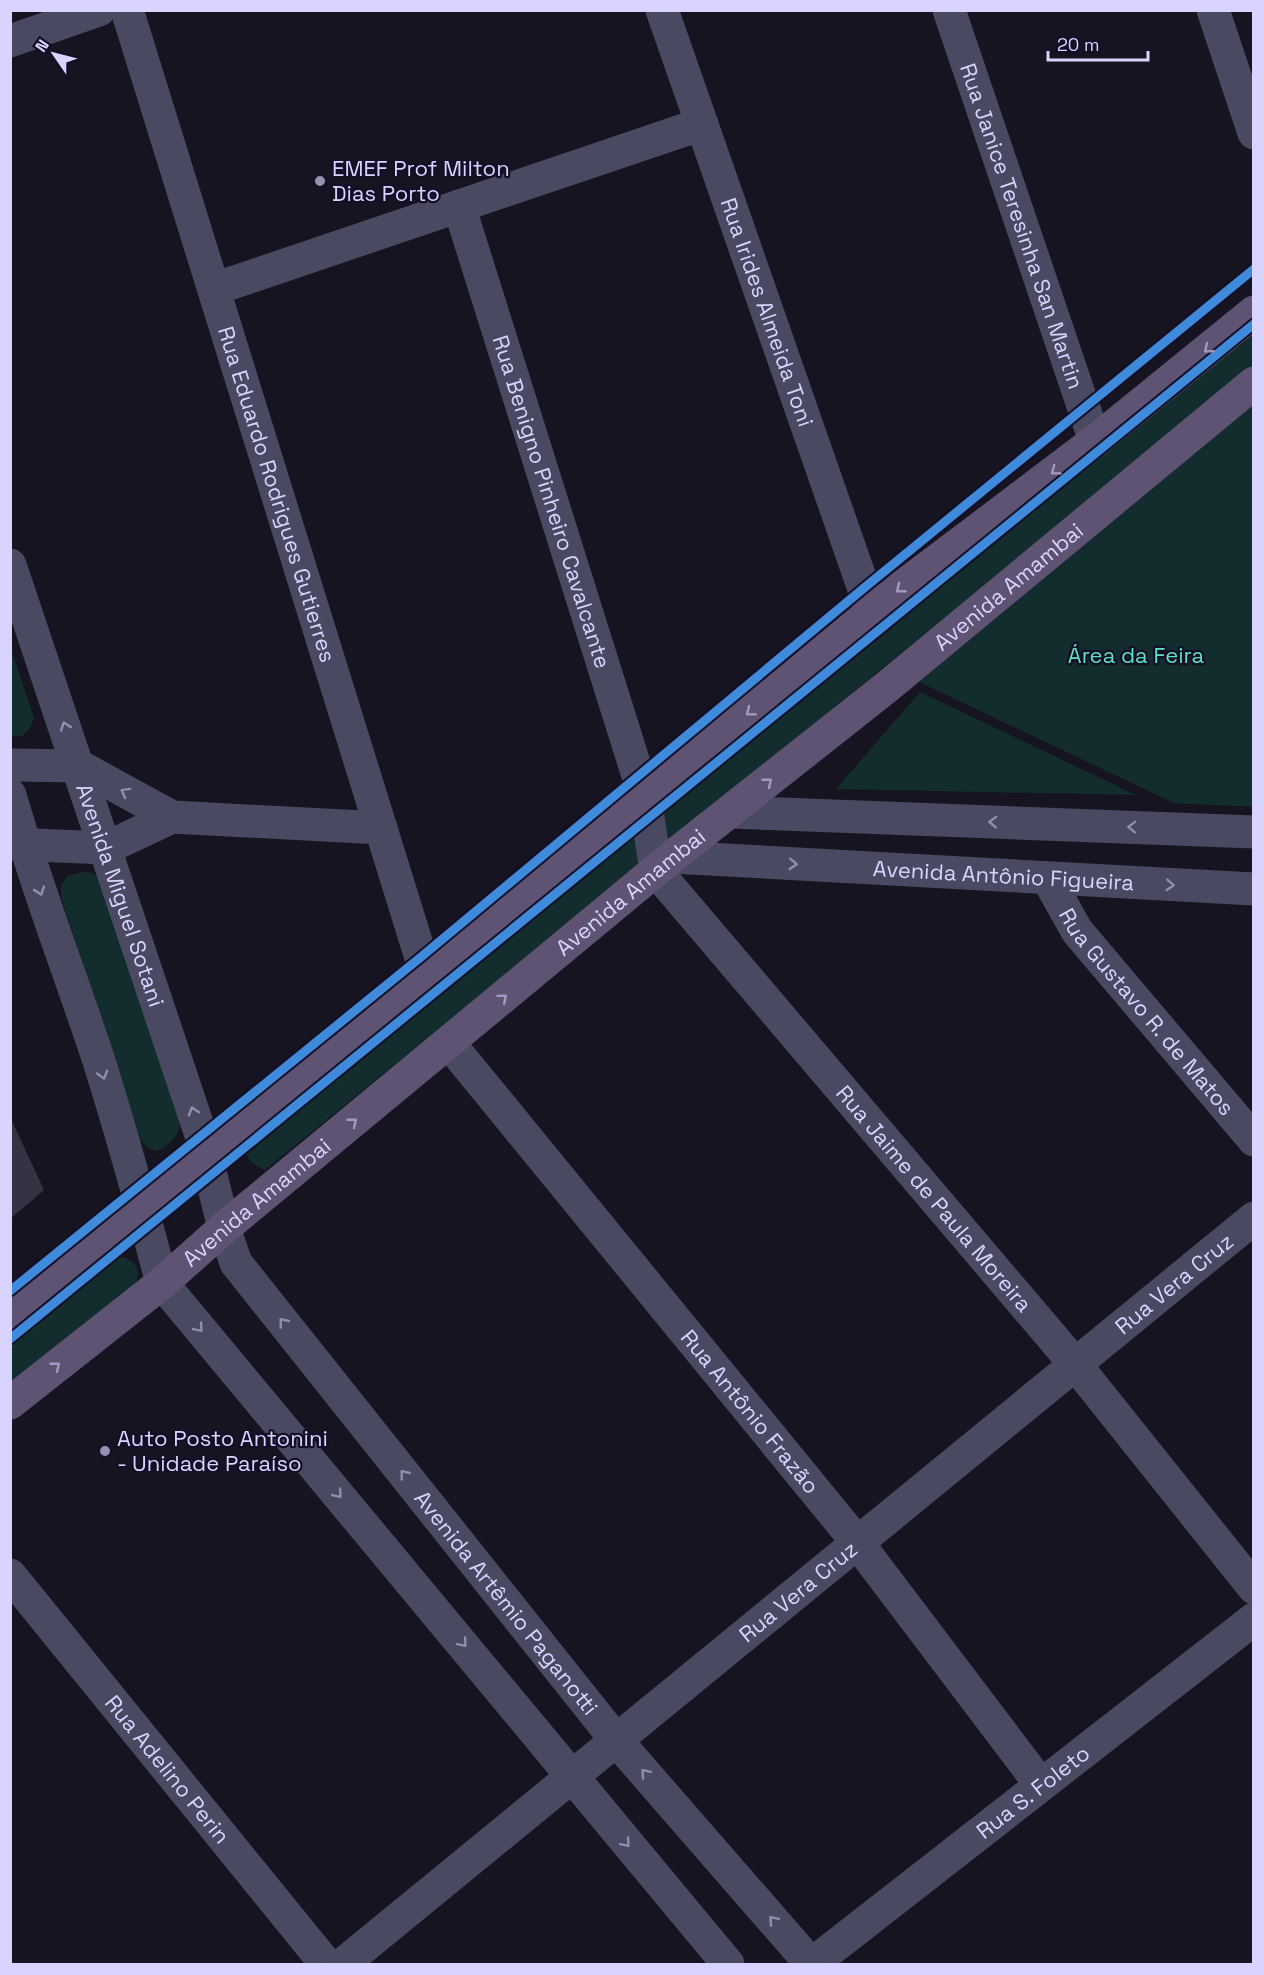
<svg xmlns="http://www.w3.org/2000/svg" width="1264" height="1975" font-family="'Space Grotesk',sans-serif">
<rect width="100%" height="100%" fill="#161421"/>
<path fill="#132c2d" d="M1253 328V367L265 1170C251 1164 243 1156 243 1140Z
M1253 404V807L1174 803 919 682Z
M10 645 34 718 30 728 22 736H11Z
M920 692 1136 795 836 789Z
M85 871 96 875 105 886 181 1120C178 1136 172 1144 157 1151L147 1147 139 1138 61 897V886L68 876Z
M123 1257 133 1262 138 1270 136 1285 11 1385V1341L112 1259Z"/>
<path fill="#343243" d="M10 1117 44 1190 10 1219Z"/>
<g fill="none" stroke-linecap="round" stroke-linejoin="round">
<g stroke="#4a4962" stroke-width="33">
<path id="s1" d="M127 10 427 977"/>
<path id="s2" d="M662 10 872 612"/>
<path id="s3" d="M949 10 1095 441"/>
<path d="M1213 10 1254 133"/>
<path d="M10 41 99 10"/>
<path id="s4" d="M459 206 645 798 656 871 1075 1364 1254 1588"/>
<path d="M214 289 702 124"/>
<path d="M79 766 172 817 381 828"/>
<path d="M106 848 172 817"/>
<path id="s5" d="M1048 879 1077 931 1254 1140"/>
<path id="s6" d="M449 1043 857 1542 1041 1785"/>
<path id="s7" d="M10 1575 326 1964"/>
<path id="s8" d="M343 1964 1254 1218"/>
<path id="s9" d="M812 1964 1254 1619"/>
</g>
<g stroke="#4a4962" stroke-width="33">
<path id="s10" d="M10 565 201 1135 224 1228 236 1263 616 1740 811 1964"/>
<path d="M10 765 79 766"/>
<path d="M10 795C35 883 68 968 97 1055 121 1130 142 1207 162 1283L728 1964"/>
<path d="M730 812 1254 832"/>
<path d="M10 844 106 848"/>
<path id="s11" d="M672 857 1254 889"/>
</g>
<g stroke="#5e5373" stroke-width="33">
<path d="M10 1320 902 587 1095 441 1254 312"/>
<path id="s12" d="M10 1403 162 1283 224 1228 672 857 888 686 1254 383"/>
</g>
<defs>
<path id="cycleway" d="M10 1291 421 957 864 588 1254 269
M10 1339 1254 324"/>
</defs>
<use href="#cycleway" stroke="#130f26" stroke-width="13"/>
<use href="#cycleway" stroke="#408adc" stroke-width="9"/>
</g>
<defs><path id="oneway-chevron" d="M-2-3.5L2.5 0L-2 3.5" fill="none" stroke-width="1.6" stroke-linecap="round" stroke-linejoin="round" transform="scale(1.5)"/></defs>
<g stroke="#a29ac0">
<use href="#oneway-chevron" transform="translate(1208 349) rotate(141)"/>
<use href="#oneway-chevron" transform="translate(1055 471) rotate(143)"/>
<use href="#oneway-chevron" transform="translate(900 589) rotate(141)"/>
<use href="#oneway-chevron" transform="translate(750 712) rotate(141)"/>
<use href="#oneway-chevron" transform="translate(768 782) rotate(-39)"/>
<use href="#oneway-chevron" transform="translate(503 998) rotate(-40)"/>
<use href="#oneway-chevron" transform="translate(353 1122) rotate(-39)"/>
<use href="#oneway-chevron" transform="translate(56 1366) rotate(-38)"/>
</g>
<g stroke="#928eb0">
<use href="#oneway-chevron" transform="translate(65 726) rotate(-109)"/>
<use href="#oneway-chevron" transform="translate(125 792) rotate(-151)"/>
<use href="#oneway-chevron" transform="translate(993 822) rotate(-178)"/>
<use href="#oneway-chevron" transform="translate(1132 827) rotate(-178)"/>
<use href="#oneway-chevron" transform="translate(793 864) rotate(3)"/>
<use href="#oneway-chevron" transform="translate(1170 885) rotate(3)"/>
<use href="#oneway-chevron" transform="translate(40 891) rotate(71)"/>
<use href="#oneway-chevron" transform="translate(103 1075) rotate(74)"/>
<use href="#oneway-chevron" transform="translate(193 1111) rotate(-108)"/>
<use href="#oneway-chevron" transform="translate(283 1322) rotate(-129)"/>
<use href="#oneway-chevron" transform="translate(199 1328) rotate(50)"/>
<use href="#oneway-chevron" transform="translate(404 1474) rotate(-129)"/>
<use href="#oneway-chevron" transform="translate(338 1494) rotate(50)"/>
<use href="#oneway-chevron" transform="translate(463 1643) rotate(50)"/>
<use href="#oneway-chevron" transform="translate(645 1773) rotate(-131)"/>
<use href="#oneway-chevron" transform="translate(626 1843) rotate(50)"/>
<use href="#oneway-chevron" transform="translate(773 1920) rotate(-131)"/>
</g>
<g fill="#9591b1" stroke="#130f26" stroke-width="2">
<circle cx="320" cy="181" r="6"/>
<circle cx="105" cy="1451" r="6"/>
</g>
<g text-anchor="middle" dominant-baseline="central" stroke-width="4.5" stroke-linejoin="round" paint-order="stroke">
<g font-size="22" fill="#d9d4ff" stroke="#130f26" text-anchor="start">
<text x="332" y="168">EMEF Prof Milton<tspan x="332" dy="25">Dias Porto</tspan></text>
<text x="117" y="1438">Auto Posto Antonini<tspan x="117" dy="25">- Unidade Paraíso</tspan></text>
</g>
<g font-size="22" fill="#d9d4ff" stroke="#130f26">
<text stroke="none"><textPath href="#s3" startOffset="228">Rua Janice Teresinha San Martin</textPath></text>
<text stroke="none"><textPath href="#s2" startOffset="320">Rua Irides Almeida Toni</textPath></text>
<text stroke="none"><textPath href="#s1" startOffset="507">Rua Eduardo Rodrigues Gutierres</textPath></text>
<text stroke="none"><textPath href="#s4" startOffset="310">Rua Benigno Pinheiro Cavalcante</textPath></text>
<text stroke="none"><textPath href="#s12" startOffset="1290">Avenida Amambai</textPath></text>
<text stroke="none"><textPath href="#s11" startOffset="332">Avenida Antônio Figueira</textPath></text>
<text stroke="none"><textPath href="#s12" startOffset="804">Avenida Amambai</textPath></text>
<text stroke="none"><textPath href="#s10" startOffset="348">Avenida Miguel Sotani</textPath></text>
<text stroke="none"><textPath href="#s5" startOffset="166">Rua Gustavo R. de Matos</textPath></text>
<text stroke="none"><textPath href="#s4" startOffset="1124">Rua Jaime de Paula Moreira</textPath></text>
<text stroke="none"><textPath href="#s12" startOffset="318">Avenida Amambai</textPath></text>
<text stroke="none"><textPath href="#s8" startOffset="1074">Rua Vera Cruz</textPath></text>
<text stroke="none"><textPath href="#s6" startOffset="476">Rua Antônio Frazão</textPath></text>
<text stroke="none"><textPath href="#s8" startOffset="588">Rua Vera Cruz</textPath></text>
<text stroke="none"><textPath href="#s10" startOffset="1168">Avenida Artêmio Paganotti</textPath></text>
<text stroke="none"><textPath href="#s7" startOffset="250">Rua Adelino Perin</textPath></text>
<text stroke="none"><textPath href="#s9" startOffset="280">Rua S. Foleto</textPath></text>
</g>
<g font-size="22" fill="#5fe0c0" stroke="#130f26">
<text x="1136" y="655">Área da Feira</text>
</g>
</g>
<rect width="1264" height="1975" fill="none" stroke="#d9d4ff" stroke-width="24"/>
<g transform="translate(54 54) rotate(305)" stroke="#130f26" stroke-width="4.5" paint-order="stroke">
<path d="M0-4.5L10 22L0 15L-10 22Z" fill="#d9d4ff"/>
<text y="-9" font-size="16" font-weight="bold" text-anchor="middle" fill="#d9d4ff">N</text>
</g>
<path d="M1048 51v9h100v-9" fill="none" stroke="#d9d4ff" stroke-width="3"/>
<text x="1057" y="51" font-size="18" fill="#d9d4ff" stroke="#130f26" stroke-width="4.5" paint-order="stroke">20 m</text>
</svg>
